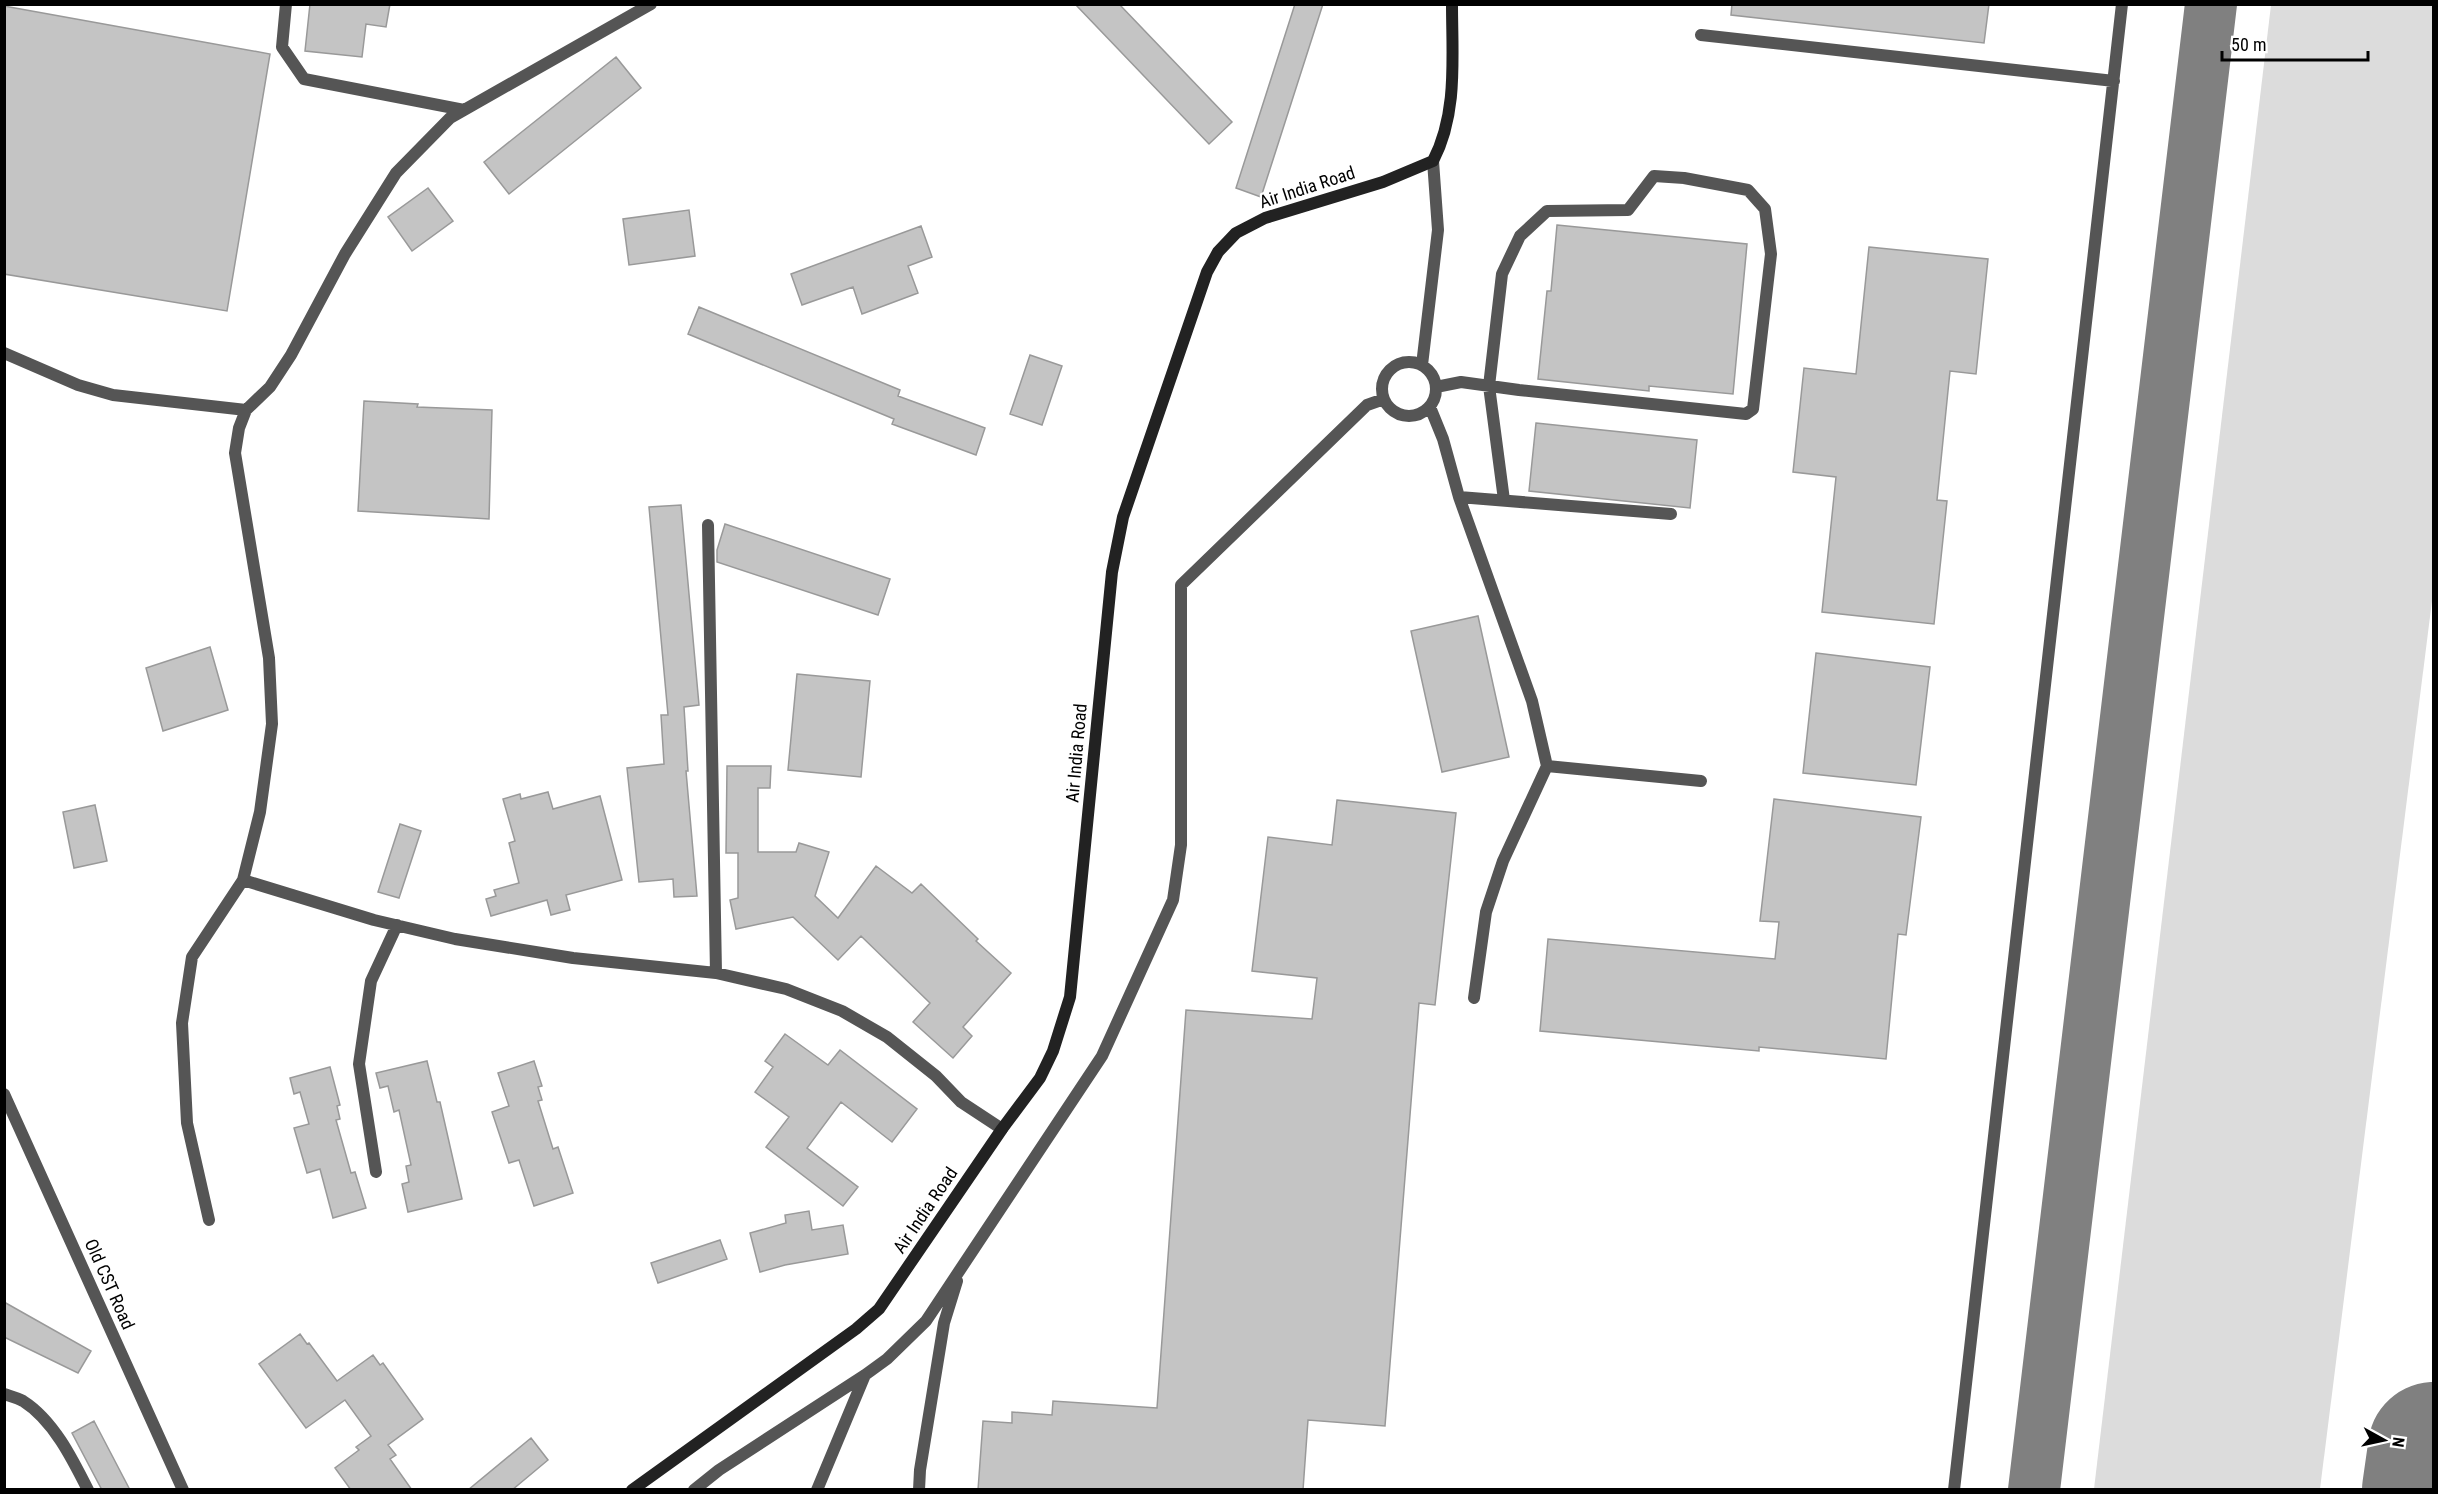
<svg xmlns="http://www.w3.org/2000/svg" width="2438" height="1494" font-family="'Roboto Condensed',sans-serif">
<rect width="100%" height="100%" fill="#fff"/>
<path fill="#dcdcdc" d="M2271 5H2433V593L2320 1489H2094Z"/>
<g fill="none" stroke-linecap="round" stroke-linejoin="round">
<path stroke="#808080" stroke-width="52" d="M2034 1490 2211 4"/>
<path stroke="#808080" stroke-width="132" d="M2428 1490 2434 1448"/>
</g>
<path fill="#c4c4c4" stroke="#999" stroke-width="1.5" d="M310 4H390L386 27 366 24 362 57 305 51Z
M1075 4H1119L1232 122 1209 144Z
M1295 4H1323L1261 197 1236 188Z
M1732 4H1989L1984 43 1731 15Z
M4 6 270 54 227 311 4 274Z
M616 57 641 88 509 194 484 162Z
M428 188 453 221 412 251 388 217Z
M689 210 695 256 629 265 623 219Z
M1557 225 1747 244 1733 394 1649 386V391L1538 379 1547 291H1551Z
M921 226 932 257 908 266 918 293 862 314 853 287 802 305 791 274Z
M1869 247 1988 259 1976 374 1950 371 1937 500 1947 501 1934 624 1822 612 1836 477 1793 472 1804 368 1856 374Z
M699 307 900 390 898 396 985 428 976 455 892 424 894 419 688 334Z
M1030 355 1062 366 1042 425 1010 414Z
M364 401 418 404 417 407 492 410 489 519 358 511Z
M1536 423 1697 440 1690 508 1529 491Z
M681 505 699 705 684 707 688 771H686L697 896 674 897 673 879 639 882 627 768 664 764 661 715H668L649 507Z
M725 524 890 579 878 615 717 562V550Z
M1478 616 1509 757 1442 772 1411 631Z
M210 647 228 710 163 731 146 668Z
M1816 653 1930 667 1916 785 1803 773Z
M797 674 870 681 861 777 788 770Z
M727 766H771L770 788H758V852H796L799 843 829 852 815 896 838 918 876 866 912 893 921 884 978 939 976 941 1011 973 963 1027 972 1036 953 1058 913 1022 930 1003 861 936 838 960 793 917 736 929 730 900 738 898V853H726Z
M548 792 553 809 600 796 622 880 566 895 570 910 551 915 547 900 491 916 486 899 496 896 494 890 519 883 509 843 515 841 503 799 520 794 521 799Z
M1774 799 1921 817 1906 935 1898 934 1886 1059 1759 1047V1051L1540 1031 1548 939 1775 959 1779 922 1760 921Z
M1337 800 1456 813 1435 1005 1419 1003 1385 1426 1308 1420 1303 1490H978L983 1421 1012 1423V1412L1052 1415 1053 1401 1157 1408 1186 1010 1312 1019 1317 978 1252 971 1268 837 1332 845Z
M95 805 107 861 74 868 63 812Z
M400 824 421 831 399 898 378 892Z
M785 1034 828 1065 840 1050 917 1109 892 1142 841 1102 807 1148 858 1187 843 1206 766 1147 789 1117 755 1092 773 1067 765 1061Z
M427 1061 437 1102H440L462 1199 408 1212 402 1184 409 1182 406 1166 411 1165 399 1110 394 1112 388 1086 380 1088 376 1073Z
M534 1061 542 1086 538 1087 542 1100 538 1101 553 1149 558 1147 573 1193 534 1206 519 1160 509 1163 492 1112 509 1106 498 1073Z
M330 1067 340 1105 337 1106 340 1119 336 1120 351 1173 355 1172 366 1208 333 1218 320 1169 307 1173 294 1128 309 1124 300 1092 294 1094 290 1078Z
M809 1211 812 1230 843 1225 848 1254 785 1265 760 1272 750 1233 786 1223 785 1215Z
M720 1240 727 1259 658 1283 651 1263Z
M4 1302 91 1351 78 1373 4 1337Z
M300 1334 307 1344 309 1343 337 1381 373 1355 380 1365 383 1363 423 1419 388 1445 396 1455 390 1459 412 1490H351L335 1468 359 1450 356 1447 371 1436 345 1400 306 1428 259 1364Z
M94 1421 130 1490H102L72 1433Z
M531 1438 548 1460 512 1490H468Z"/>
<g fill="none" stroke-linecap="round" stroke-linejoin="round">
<path stroke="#555" stroke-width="12" d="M286 4 282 47 304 79 464 110
M651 4 450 118 396 173 345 254 291 355 270 387 246 410 239 428 235 453 269 658 272 724 260 812 243 880 374 920 455 939 573 958 716 973 786 989 842 1011 887 1037 936 1076 961 1102 1002 1129
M1701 35 2114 81
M4 353 78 385 113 395 246 410
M1382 389a27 27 0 1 1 54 0a27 27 0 1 1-54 0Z
M1422 365 1438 230 1433 161
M1436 387 1461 382 1519 390 1746 414 1753 409 1771 254 1765 209 1748 190 1684 178 1654 176 1628 210 1547 211 1520 236 1502 274 1489 386 1504 500
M1430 407 1443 439 1459 497 1532 701 1547 766 1503 861 1486 912 1474 998
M1459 497 1671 514
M708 525 716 973
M1547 766 1701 781
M376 1172 359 1064 371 981 397 925
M209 1220 187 1123 182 1023 192 957 243 880
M4 1394C10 1396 18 1398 23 1401 53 1420 72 1458 88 1490
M694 1490 719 1470 865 1375 887 1359 926 1321 1102 1056 1173 900 1181 845V585L1367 405 1384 399
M817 1490 865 1375
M919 1490 920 1470 944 1323 957 1281
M1954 1490 2122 4"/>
<path stroke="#555" stroke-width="12" d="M4 1094 183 1490"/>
<path stroke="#222" stroke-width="12" d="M632 1490 856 1329 879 1309 1002 1129 1040 1078 1053 1051 1070 997 1112 572 1123 517 1207 272 1218 252 1236 233 1265 218 1383 182 1433 161C1458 113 1452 58 1452 4"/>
</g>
<g text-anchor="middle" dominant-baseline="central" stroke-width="4.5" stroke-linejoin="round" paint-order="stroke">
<g font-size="18" fill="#000" stroke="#fff">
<text transform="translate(1307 187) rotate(-18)">Air India Road</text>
<text transform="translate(1076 753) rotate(-85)">Air India Road</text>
<text transform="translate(925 1210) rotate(-56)">Air India Road</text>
<text transform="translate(110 1284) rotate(66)">Old CST Road</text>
</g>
</g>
<rect width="2438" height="1494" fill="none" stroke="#000000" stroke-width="12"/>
<g transform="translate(2384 1440) rotate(98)" stroke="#ffffff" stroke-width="4.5" paint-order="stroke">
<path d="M0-4.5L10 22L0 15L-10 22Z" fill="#000000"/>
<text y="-9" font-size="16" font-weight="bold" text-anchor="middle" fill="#000000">N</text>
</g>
<path d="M2222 51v9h146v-9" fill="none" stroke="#000000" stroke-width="3"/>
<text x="2231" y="51" font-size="18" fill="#000000" stroke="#ffffff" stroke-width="4.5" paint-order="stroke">50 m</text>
</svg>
